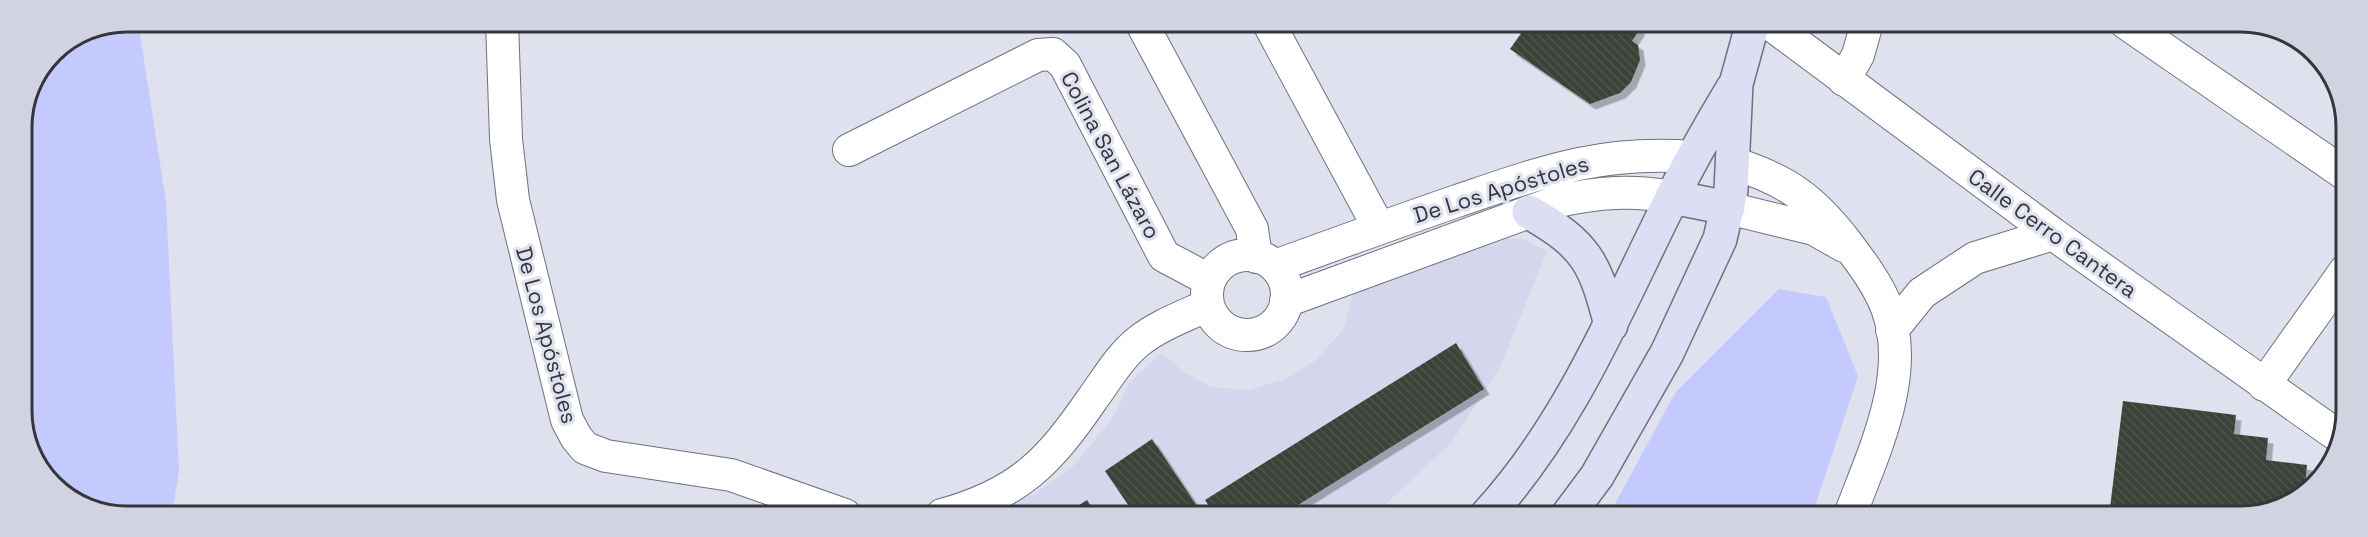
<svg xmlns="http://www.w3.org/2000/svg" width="2368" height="537" font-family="'Space Grotesk',sans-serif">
<defs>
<pattern id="building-back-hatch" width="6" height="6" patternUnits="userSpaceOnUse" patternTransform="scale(1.5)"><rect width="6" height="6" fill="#3a4237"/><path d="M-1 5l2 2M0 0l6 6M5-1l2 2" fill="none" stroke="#4e554c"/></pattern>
<filter id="shadow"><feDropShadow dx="5.5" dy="5.5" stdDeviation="0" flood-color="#0004"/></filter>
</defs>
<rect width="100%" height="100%" fill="#dfe1ef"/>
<path fill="#d4d7ec" d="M1491 237 1522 239 1547 251 1499 370 1451 443 1374 515H984L1036 493 1074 465 1113 418 1128 384 1161 353 1184 372 1211 387 1248 390 1286 379 1316 360 1343 330 1356 286Z"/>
<path fill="#c4cafe" d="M126 21H138L166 202 179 471 172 514H106L52 485 23 432 21 120 52 52 86 29Z
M1779 289 1826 297 1858 376 1812 515H1609L1675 393Z"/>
<path fill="url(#building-back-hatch)" filter="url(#shadow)" d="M1529 22H1631L1640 29 1632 41 1638 45 1640 60 1631 82 1620 93 1590 104 1510 49Z
M1456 343 1484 389 1282 515H1215L1205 500Z
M2123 401 2236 415 2234 434 2268 438 2266 460 2307 465 2305 485 2313 486 2311 490 2248 516H2109Z
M1152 439 1203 515H1135L1105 471Z
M1087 500 1097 515H1064Z"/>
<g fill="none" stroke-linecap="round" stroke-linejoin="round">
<defs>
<path id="minor" d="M502 21 506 139 513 200 567 420 576 437 585 448 606 456 731 475 845 515
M1141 22 1252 229 1256 257
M1268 22 1379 228
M1769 23 2053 234 2341 438
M2126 23 2345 174
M1844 80 1858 55 1867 23
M849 150 1038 55 1053 54 1065 65 1164 256 1209 280
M1733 163C1786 180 1812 198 1846 242 1861 262 1878 284 1887 308 1912 375 1873 453 1850 515
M1728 208 1814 229 1844 246
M1207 295a40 40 0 1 1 80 0a40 40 0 1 1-80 0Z
M1275 266C1336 244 1396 222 1457 201 1543 172 1599 150 1693 157
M1286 301 1559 201C1598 192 1632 190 1672 197
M1892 330 1922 293 1975 258 2053 234
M2264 385 2345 271
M942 515C1019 494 1049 462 1093 398 1107 379 1120 356 1139 341 1159 325 1185 316 1208 305"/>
<path id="secondary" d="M1672 197 1728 208
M1529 212C1587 245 1595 263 1611 325
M1487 515C1572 422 1617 307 1673 196 1691 159 1712 123 1733 88
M1568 515 1597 476 1667 353 1720 239 1731 190 1736 84 1753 22"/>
</defs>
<use href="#minor" stroke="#6f717e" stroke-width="34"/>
<use href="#secondary" stroke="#6f717e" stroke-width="36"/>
<use href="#minor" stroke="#fff" stroke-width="32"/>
<use href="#secondary" stroke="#dcdef3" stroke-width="33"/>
</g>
<g text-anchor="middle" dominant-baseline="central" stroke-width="6" stroke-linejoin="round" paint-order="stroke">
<g font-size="22" fill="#35363c" stroke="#dfe1ef">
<text transform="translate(1111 155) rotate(62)">Colina San Lázaro</text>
<text transform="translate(1501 189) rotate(-17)">De Los Apóstoles</text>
<text transform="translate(2053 233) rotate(36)">Calle Cerro Cantera</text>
<text transform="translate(547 335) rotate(75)">De Los Apóstoles</text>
</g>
</g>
<path d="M0 0H2368V537H0ZM127 32H2241A95 95 0 0 1 2336 127V411A95 95 0 0 1 2241 506H127A95 95 0 0 1 32 411V127A95 95 0 0 1 127 32Z" fill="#d1d3e1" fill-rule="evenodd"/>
<path fill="none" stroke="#35363c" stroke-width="3" d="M127 32H2241A95 95 0 0 1 2336 127V411A95 95 0 0 1 2241 506H127A95 95 0 0 1 32 411V127A95 95 0 0 1 127 32Z"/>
</svg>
